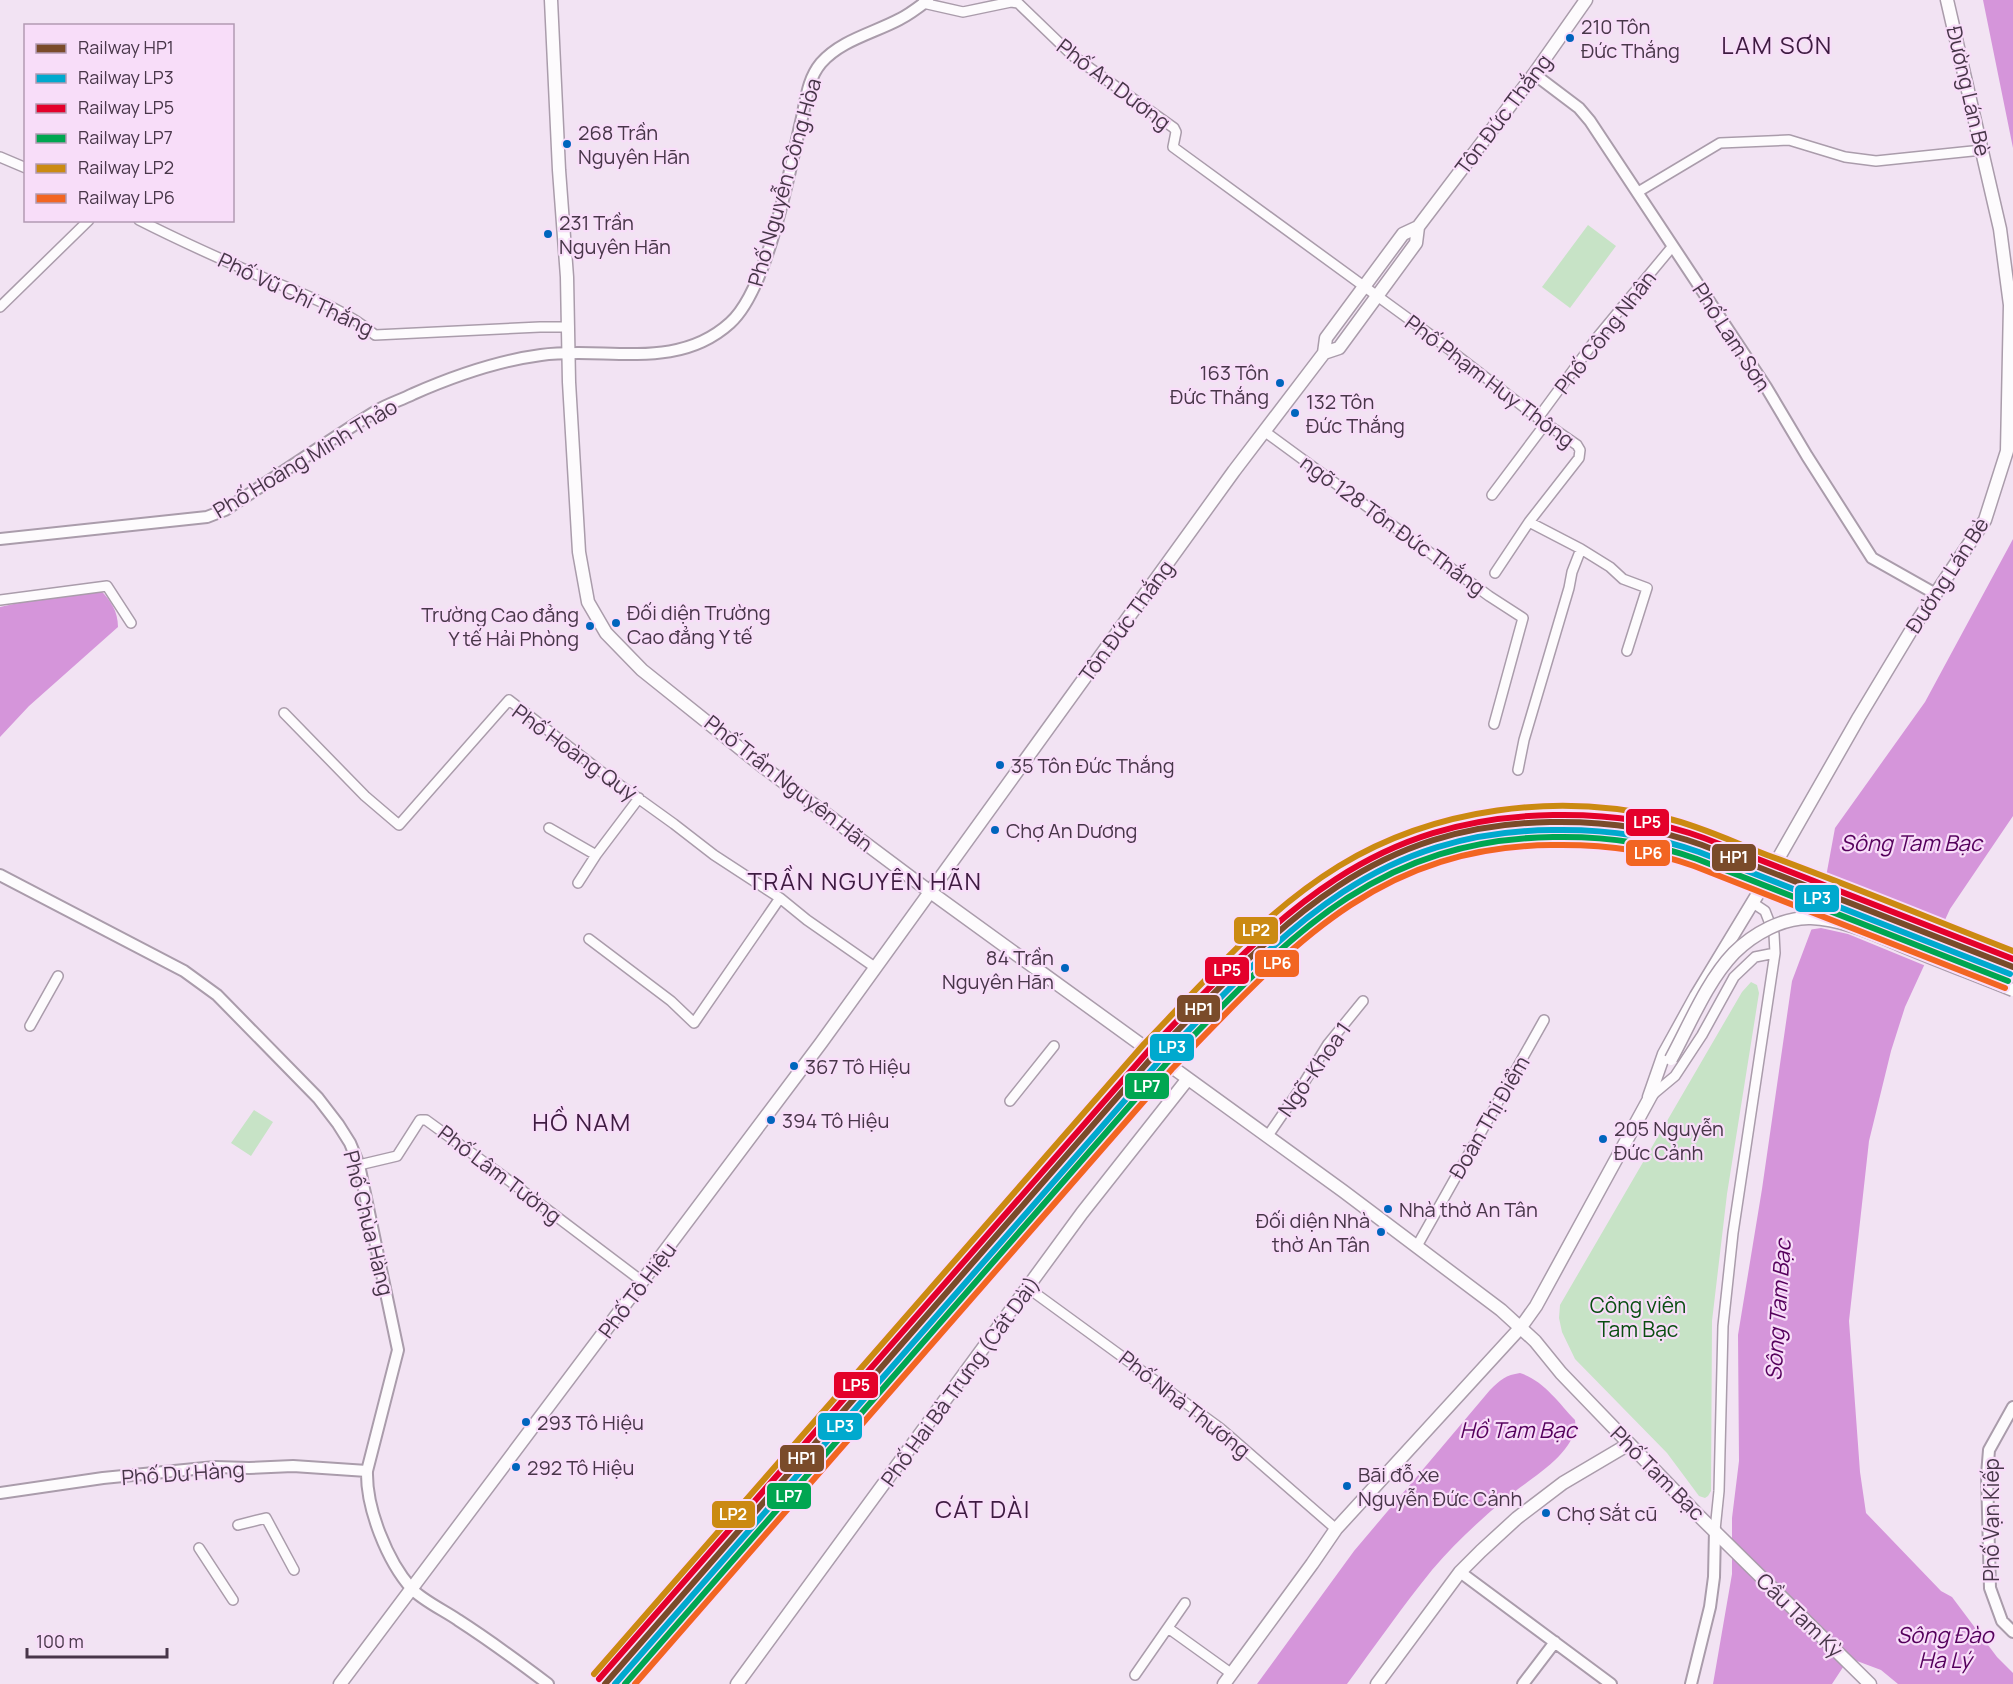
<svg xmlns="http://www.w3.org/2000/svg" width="2013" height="1684" font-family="Manrope,sans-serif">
<rect width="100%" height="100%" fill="#f2e3f3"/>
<path fill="#c7e3c6" d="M1588 225 1616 246 1570 308 1542 287Z
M1751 982 1757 985 1759 993 1727 1194 1712 1321 1711 1491 1708 1496 1705 1498 1699 1496 1667 1453 1575 1359 1562 1332 1559 1318 1560 1305 1742 992Z
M254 1110 273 1122 251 1156 231 1143Z"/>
<path fill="#d595da" d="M1983 0H2013V148Z
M2013 539V816L1950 909 1905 1007 1891 1051 1869 1141 1849 1321 1860 1472 1866 1513 1941 1591 1952 1597 1997 1657 2013 1673V1684H1898L1881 1670 1849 1658 1832 1684H1713L1732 1574V1518L1739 1461 1738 1335 1762 1189 1792 981 1821 904 1835 828 1925 702Z
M100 590C111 600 118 612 118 627L29 706 0 737V607L55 595Z
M1520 1373C1543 1380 1559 1403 1575 1420 1580 1452 1526 1481 1505 1499 1479 1521 1454 1544 1432 1570 1402 1607 1375 1646 1347 1684H1257L1354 1551 1490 1390C1500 1380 1506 1375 1520 1373Z"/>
<path fill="#f2e3f3" d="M1814 912H1832L1856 917 1934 949 1926 966 1848 934 1821 928 1808 930Z"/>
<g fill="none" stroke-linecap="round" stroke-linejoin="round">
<defs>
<path id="minor" d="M923 3 963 12 1011 2 1018 3 1073 56 1174 128 1176 132 1173 147 1428 333 1538 418 1577 445 1580 450 1579 458 1529 522 1495 573
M0 157 26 168
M1638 192 1720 143 1789 140 1845 157 1876 161 1982 150
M139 220C182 242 225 261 269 280 303 294 347 310 375 335L540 327H569
M0 307 89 220
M1538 418 1599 335 1672 247
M1264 431 1489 596 1523 618 1494 724
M1492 495 1546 423
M1529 522 1581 549 1610 567 1623 579 1647 588 1627 651
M0 600 107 586 131 623
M284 713 365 796 399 825 509 700 599 770 674 824 714 855 780 898 807 920 876 968
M1518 770 1524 740 1569 588 1572 572 1581 549
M549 828 596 855
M578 883 596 855 639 798
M589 939 671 1001 694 1023 780 898
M30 1026 58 976
M1651 1096 1675 1076 1702 1035 1734 977 1755 957 1775 953
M1010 1101 1054 1046
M1267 1137 1302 1086 1328 1044 1363 1001
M359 1165 397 1156 420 1120H426L499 1173 643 1282
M1417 1246 1544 1020
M1028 1288 1220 1428 1336 1529
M238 1525 266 1518 294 1570
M1715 1530 1719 1491 1723 1326 1733 1233 1775 953 1774 934 1765 911 1753 903
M199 1548 233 1600
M1168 1628 1232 1674
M1135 1675 1185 1603"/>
<path id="tertiary" d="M1534 74 1579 108 1590 121 1766 387 1807 456 1872 558 1934 593
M0 539 207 517 225 510C276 477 326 442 378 410 388 404 401 400 413 394 454 376 496 361 541 355 605 346 676 372 730 323 767 290 789 175 800 126 806 104 806 81 821 63 841 40 874 33 900 19 910 14 919 7 928 0
M0 875 184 971 217 995 318 1098 338 1124 350 1143 359 1165 398 1350 367 1471C366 1508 387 1561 412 1589 422 1600 445 1611 458 1620 489 1640 519 1662 548 1684
M2013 1407 1989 1450 1987 1475 1990 1588 2002 1621 2013 1632
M0 1493 103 1478 215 1467 249 1468 293 1466 367 1471
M1460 1572 1611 1684
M1523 1684 1555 1642
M1691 1684 1710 1607 1714 1577 1715 1530"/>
<path id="secondary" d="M551 0 559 170 567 277 569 382 579 552 588 602 606 633 642 670 762 766 929 891 1343 1191 1501 1310 1535 1341 1561 1373 1696 1513 1870 1684
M1324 353 1339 348 1416 243 1418 227
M1649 1097 1664 1054 1696 996 1762 887 1859 717 1912 629 1985 520 2007 451 2010 305 2000 229 1947 0
M340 1684 821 1043 1234 471 1324 353 1326 338 1403 234 1418 227 1534 74 1586 0
M737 1684 1082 1213 1187 1080
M1224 1684 1312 1564 1336 1529 1521 1327 1536 1306 1654 1090
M1377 1684 1460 1572 1481 1551 1517 1518 1563 1483 1629 1444"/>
</defs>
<use href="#minor" stroke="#aa9cab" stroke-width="12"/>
<use href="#tertiary" stroke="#aa9cab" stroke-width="14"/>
<use href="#secondary" stroke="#aa9cab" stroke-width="15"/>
<use href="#minor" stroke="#fdfbfd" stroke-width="9"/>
<use href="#tertiary" stroke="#fdfbfd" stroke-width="10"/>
<use href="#secondary" stroke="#fdfbfd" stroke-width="12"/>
<defs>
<path id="secondary-bridge" d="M1671 1059C1689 1026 1707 981 1734 953 1753 934 1783 917 1811 918 1842 919 1874 934 1903 946 1939 961 1976 975 2013 990"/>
</defs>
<use href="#secondary-bridge" stroke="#aa9cab" stroke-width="15" stroke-linecap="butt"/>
<use href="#secondary-bridge" stroke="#fdfbfd" stroke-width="12"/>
<defs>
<path id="rail-1" d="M605 1684 1155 1054C1274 931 1365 825 1550 822 1602 821 1653 827 1702 845L2013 967"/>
<path id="rail-2" d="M615 1684 1161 1059C1279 937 1368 832 1552 830 1602 829 1652 835 1699 852L2010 974"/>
<path id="rail-3" d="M599 1679 1150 1049C1272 923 1362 818 1553 815 1605 814 1656 820 1704 838L2013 959"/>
<path id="rail-4" d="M625 1684 1166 1064C1284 943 1370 840 1553 837 1602 836 1651 842 1697 859L2008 981"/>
<path id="rail-5" d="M594 1674 1144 1044C1205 981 1264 912 1339 866 1434 808 1557 792 1666 818 1700 826 1733 842 1767 855 1849 885 1931 919 2013 951"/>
<path id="rail-6" d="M635 1684 1172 1069C1286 952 1373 847 1551 845 1600 844 1648 849 1694 866L2005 988"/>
</defs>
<use href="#rail-1" stroke="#f8ddf9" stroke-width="10"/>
<use href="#rail-2" stroke="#f8ddf9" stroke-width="10"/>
<use href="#rail-3" stroke="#f8ddf9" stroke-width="10"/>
<use href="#rail-4" stroke="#f8ddf9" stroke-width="10"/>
<use href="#rail-5" stroke="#f8ddf9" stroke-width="10"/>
<use href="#rail-6" stroke="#f8ddf9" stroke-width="10"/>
<use href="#rail-1" stroke="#7a4b2a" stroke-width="6"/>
<use href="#rail-2" stroke="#00a9ce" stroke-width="6"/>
<use href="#rail-3" stroke="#e4002b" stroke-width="6"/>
<use href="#rail-4" stroke="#00a651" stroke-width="6"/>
<use href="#rail-5" stroke="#cb8a12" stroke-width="6"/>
<use href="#rail-6" stroke="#f26522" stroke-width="6"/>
</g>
<g fill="#0065bd" stroke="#f8ddf9" stroke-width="2">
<circle cx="1570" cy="38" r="5"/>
<circle cx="567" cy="144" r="5"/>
<circle cx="548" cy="234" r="5"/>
<circle cx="1280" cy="383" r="5"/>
<circle cx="1295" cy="413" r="5"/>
<circle cx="616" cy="623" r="5"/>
<circle cx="590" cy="626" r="5"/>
<circle cx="1000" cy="765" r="5"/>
<circle cx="995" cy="830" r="5"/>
<circle cx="1065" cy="968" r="5"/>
<circle cx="794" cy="1066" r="5"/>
<circle cx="771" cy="1120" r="5"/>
<circle cx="1603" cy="1139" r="5"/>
<circle cx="1388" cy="1209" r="5"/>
<circle cx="1381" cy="1232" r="5"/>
<circle cx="526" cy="1422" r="5"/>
<circle cx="516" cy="1467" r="5"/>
<circle cx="1347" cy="1486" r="5"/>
<circle cx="1546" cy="1513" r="5"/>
</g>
<g text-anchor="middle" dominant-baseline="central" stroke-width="4.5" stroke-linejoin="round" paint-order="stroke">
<g font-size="20" fill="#483649" stroke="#f8ddf9" text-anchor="start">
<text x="1581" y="26">210 Tôn<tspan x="1581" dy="24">Đức Thắng</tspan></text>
<text x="578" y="132">268 Trần<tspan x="578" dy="24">Nguyên Hãn</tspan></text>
<text x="559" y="222">231 Trần<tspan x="559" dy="24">Nguyên Hãn</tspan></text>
<text x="1269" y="372" text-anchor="end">163 Tôn<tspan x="1269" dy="24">Đức Thắng</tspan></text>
<text x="1306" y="401">132 Tôn<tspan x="1306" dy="24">Đức Thắng</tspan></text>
<text x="627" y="612">Đối diện Trường<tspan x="627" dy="24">Cao đẳng Y tế</tspan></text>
<text x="579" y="614" text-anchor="end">Trường Cao đẳng<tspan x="579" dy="24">Y tế Hải Phòng</tspan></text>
<text x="1011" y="765">35 Tôn Đức Thắng</text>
<text x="1006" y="830">Chợ An Dương</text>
<text x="1054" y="957" text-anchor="end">84 Trần<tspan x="1054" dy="24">Nguyên Hãn</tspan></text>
<text x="805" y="1066">367 Tô Hiệu</text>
<text x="782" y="1120">394 Tô Hiệu</text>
<text x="1614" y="1128">205 Nguyễn<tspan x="1614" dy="24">Đức Cảnh</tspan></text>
<text x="1399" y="1209">Nhà thờ An Tân</text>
<text x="1370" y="1220" text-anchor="end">Đối diện Nhà<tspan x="1370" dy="24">thờ An Tân</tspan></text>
<text x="537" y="1422">293 Tô Hiệu</text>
<text x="527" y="1467">292 Tô Hiệu</text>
<text x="1358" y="1474">Bãi đỗ xe<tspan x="1358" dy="24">Nguyễn Đức Cảnh</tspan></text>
<text x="1557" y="1513">Chợ Sắt cũ</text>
</g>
<g font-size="21" fill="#483649" stroke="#f8ddf9">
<text transform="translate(1114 84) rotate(37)">Phố An Dương</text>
<text transform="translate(1969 91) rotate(77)">Đường Lán Bè</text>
<text transform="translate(1503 114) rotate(-53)">Tôn Đức Thắng</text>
<text transform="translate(784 182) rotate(-74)">Phố Nguyễn Công Hòa</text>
<text transform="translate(296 294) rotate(25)">Phố Vũ Chí Thắng</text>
<text transform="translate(1605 332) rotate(-52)">Phố Công Nhân</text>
<text transform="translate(1732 337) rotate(57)">Phố Lam Sơn</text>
<text transform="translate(1490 381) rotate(37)">Phố Phạm Huy Thông</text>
<text transform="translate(305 458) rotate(-31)">Phố Hoàng Minh Thảo</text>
<text transform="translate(1393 525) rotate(36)">ngõ 128 Tôn Đức Thắng</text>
<text transform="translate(1947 575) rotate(-57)">Đường Lán Bè</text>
<text transform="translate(1126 621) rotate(-54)">Tôn Đức Thắng</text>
<text transform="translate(575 752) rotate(36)">Phố Hoàng Quý</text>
<text transform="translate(789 783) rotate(38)">Phố Trần Nguyên Hãn</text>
<text transform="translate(1314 1069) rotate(-55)">Ngõ-Khoa 1</text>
<text transform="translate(1489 1117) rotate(-60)">Đoàn Thị Điểm</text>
<text transform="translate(500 1174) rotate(37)">Phố Lâm Tường</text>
<text transform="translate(369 1223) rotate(76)">Phố Chùa Hàng</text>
<text transform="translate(637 1290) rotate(-53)">Phố Tô Hiệu</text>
<text transform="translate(960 1381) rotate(-54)">Phố Hai Bà Trưng (Cát Dài)</text>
<text transform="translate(1185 1404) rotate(38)">Phố Nhà Thương</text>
<text transform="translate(183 1473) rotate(-4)">Phố Dư Hàng</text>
<text transform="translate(1658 1473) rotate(45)">Phố Tam Bạc</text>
<text transform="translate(1991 1520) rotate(-90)">Phố Vạn Kiếp</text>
<text transform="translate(1800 1615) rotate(44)">Cầu Tam Kỳ</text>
</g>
<g font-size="21" fill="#094e11" stroke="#f8ddf9">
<text x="1638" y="1305">Công viên<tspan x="1638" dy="24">Tam Bạc</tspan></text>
</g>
<g font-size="22" font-style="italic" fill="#55005c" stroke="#f8ddf9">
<text x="1911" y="843">Sông Tam Bạc</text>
<text transform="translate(1778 1310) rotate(-86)">Sông Tam Bạc</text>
<text x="1518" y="1430">Hồ Tam Bạc</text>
<text x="1945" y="1635">Sông Đào<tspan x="1945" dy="25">Hạ Lý</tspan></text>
</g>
<g font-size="24" letter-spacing="1.5" fill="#3e1b41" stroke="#f8ddf9">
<text x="1777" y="44">LAM SƠN</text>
<text x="865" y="880">TRẦN NGUYÊN HÃN</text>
<text x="582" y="1121">HỒ NAM</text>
<text x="983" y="1508">CÁT DÀI</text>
</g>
</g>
<g stroke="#f8ddf9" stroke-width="2">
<rect x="1625" y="808" width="45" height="29" rx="6" fill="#e4002b"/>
<rect x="1625" y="839" width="46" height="28" rx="6" fill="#f26522"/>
<rect x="1711" y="843" width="46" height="29" rx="6" fill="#7a4b2a"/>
<rect x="1794" y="884" width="46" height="29" rx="6" fill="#00a9ce"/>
<rect x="1233" y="916" width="46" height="29" rx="6" fill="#cb8a12"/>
<rect x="1254" y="949" width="46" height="29" rx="6" fill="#f26522"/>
<rect x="1204" y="956" width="46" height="29" rx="6" fill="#e4002b"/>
<rect x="1176" y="994" width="45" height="29" rx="6" fill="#7a4b2a"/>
<rect x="1149" y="1033" width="46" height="29" rx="6" fill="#00a9ce"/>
<rect x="1124" y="1072" width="46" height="28" rx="6" fill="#00a651"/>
<rect x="833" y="1371" width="46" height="28" rx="6" fill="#e4002b"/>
<rect x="817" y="1412" width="46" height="29" rx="6" fill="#00a9ce"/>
<rect x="779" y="1444" width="46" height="29" rx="6" fill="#7a4b2a"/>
<rect x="766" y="1482" width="46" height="28" rx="6" fill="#00a651"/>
<rect x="711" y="1500" width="45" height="29" rx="6" fill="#cb8a12"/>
</g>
<g font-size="16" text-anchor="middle" font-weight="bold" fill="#fff">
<text x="1647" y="828">LP5</text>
<text x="1648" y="859">LP6</text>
<text x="1734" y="863">HP1</text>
<text x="1817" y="904">LP3</text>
<text x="1256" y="936">LP2</text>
<text x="1277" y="969">LP6</text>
<text x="1227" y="976">LP5</text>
<text x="1199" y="1015">HP1</text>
<text x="1172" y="1053">LP3</text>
<text x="1147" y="1092">LP7</text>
<text x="856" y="1391">LP5</text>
<text x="840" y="1432">LP3</text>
<text x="802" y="1464">HP1</text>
<text x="789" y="1502">LP7</text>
<text x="733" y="1520">LP2</text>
</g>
<rect x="24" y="24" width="210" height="198" fill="#f8ddf9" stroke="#b29ab3" stroke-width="1.5"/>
<rect x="36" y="44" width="30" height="9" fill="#7a4b2a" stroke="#b29ab3" stroke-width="1.5"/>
<text x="78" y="54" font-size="18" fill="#483649">Railway HP1</text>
<rect x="36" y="74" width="30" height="9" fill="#00a9ce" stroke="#b29ab3" stroke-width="1.5"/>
<text x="78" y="84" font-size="18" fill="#483649">Railway LP3</text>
<rect x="36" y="104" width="30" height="9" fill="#e4002b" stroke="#b29ab3" stroke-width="1.5"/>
<text x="78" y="114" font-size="18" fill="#483649">Railway LP5</text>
<rect x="36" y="134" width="30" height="9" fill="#00a651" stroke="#b29ab3" stroke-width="1.5"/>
<text x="78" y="144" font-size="18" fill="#483649">Railway LP7</text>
<rect x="36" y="164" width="30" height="9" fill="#cb8a12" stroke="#b29ab3" stroke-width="1.5"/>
<text x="78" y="174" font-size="18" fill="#483649">Railway LP2</text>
<rect x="36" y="194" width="30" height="9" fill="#f26522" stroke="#b29ab3" stroke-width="1.5"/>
<text x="78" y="204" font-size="18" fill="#483649">Railway LP6</text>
<path d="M27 1648v9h140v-9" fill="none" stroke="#483649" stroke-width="3"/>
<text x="36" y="1648" font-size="18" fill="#483649" stroke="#f8ddf9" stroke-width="4.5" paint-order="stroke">100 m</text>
</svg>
